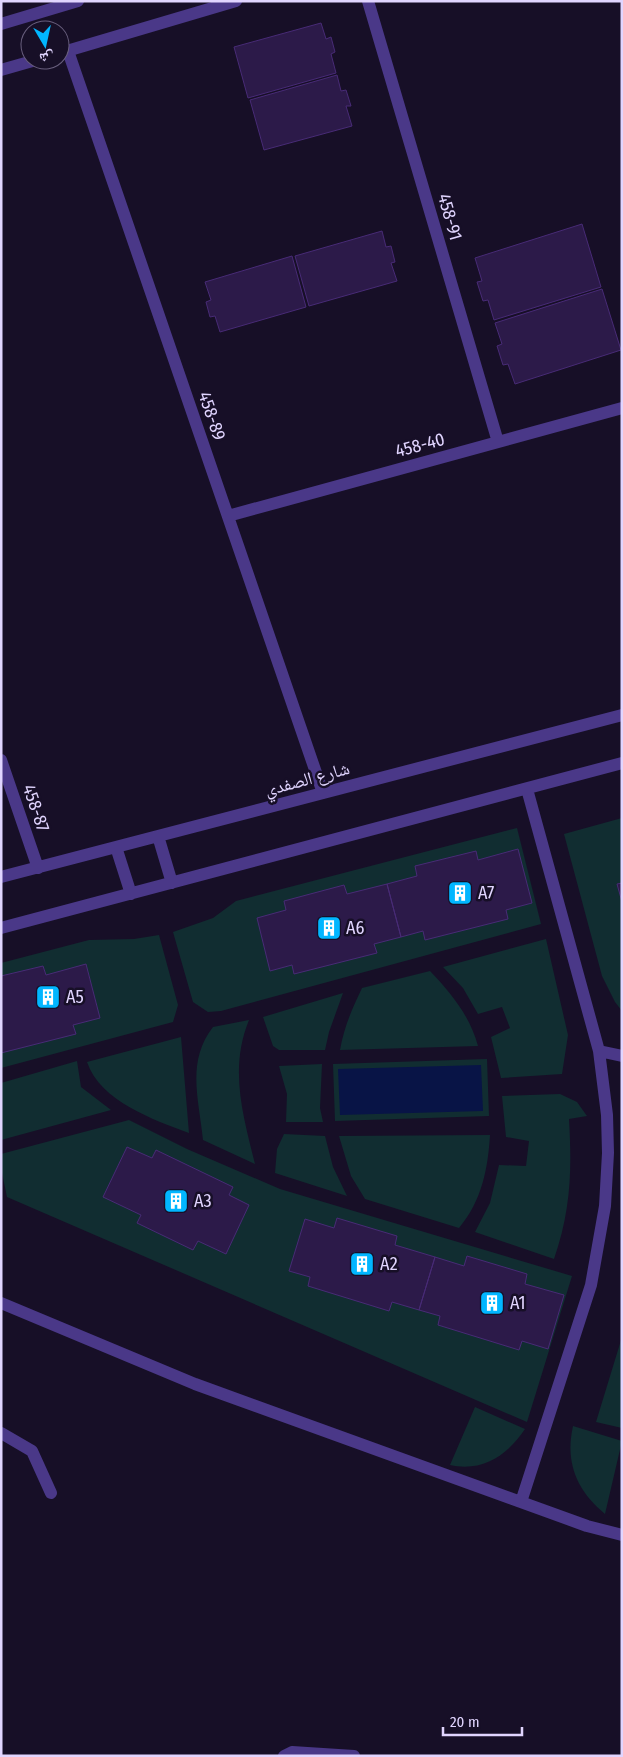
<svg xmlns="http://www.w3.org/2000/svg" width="623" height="1757" font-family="'Fira Sans Condensed','Noto Naskh Arabic',sans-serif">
<rect width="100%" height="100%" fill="#170f27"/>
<path fill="#112d31" d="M622 818V1011L615 1002 602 976 564 834Z
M517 828 541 924 221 1011 208 1012 193 1002 173 932 213 918 236 901Z
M159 935 178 1005 173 1022 1 1068V963L89 940 134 939Z
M546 939 568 1035 562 1074 501 1078 491 1037 510 1028 502 1007 478 1014 463 988 443 967Z
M430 971C451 993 470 1016 478 1046L340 1050C344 1027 352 1009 362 988Z
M343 993 329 1032 325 1050H279L273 1046 263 1017Z
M249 1020C229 1069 243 1115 255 1164L203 1140C199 1099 186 1062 213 1027Z
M181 1037 189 1133C154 1120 100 1101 87 1062Z
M487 1059 489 1116 335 1121 333 1064Z
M77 1061 81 1087 111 1110 1 1140V1083Z
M322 1064 320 1108 323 1122H286L287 1094 279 1066Z
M560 1094 577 1102 587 1116 569 1119C572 1170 571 1210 554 1259L475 1232 490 1203 499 1165 526 1166 529 1141 506 1137 502 1096Z
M129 1120 187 1149 280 1189 572 1276 527 1422 7 1197 1 1168V1154Z
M284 1134 325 1136 333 1167 347 1196 275 1173 277 1149Z
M490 1135C488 1168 482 1201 459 1228L365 1199 351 1176 339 1136Z
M622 1337V1428L596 1422Z
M475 1407 525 1429C507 1456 482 1472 450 1465Z
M573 1426 622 1441 605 1514C576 1490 565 1462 573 1426Z"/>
<path fill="#081446" d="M481 1065 483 1111 340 1115 338 1069Z"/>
<path fill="#2c1a49" stroke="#482b76" d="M321 23 326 39 331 37 335 52 331 54 336 73 248 98 234 47Z
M337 75 341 91 346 90 351 106H346L352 126 264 150 250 100Z
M582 224 601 287 494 320 488 300 483 301 477 282 482 281 475 258Z
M382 231 386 247 391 246 395 262 391 263 397 281 309 306 295 256Z
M292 256 306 307 220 332 215 316 210 317 206 302 211 300 205 282Z
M602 289 621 350 515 384 508 364 503 365 497 346 502 344 495 323Z
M518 849 532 903 506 910 508 919 425 940 423 931 401 937 387 884 417 876 415 866 476 851 478 860Z
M622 883V902L617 884Z
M387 884 401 937 374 944 377 953 294 974 292 965 270 971 257 918 286 910 284 901 344 885 347 894Z
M86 964 100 1018 73 1025 76 1034 1 1053V976L43 966 46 975Z
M127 1147 152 1158 156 1150 233 1187 229 1195 249 1205 226 1254 198 1241 193 1250 137 1223 141 1215 103 1197Z
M337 1218 397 1236 395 1245 435 1257 419 1310 392 1302 389 1311 308 1286 310 1277 289 1271 305 1219 334 1228Z
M467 1256 527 1274 525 1284 564 1295 548 1349 522 1341 519 1350 438 1325 440 1316 419 1310 435 1257 464 1266Z"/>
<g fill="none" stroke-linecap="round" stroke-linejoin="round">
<path stroke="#4a3888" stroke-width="12" d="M368 1 498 442
M1 24 78 1
M68 51 323 793
M60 53 236 1
M1 70 36 60
M228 516 622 408
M1 760 38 868
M158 836 172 883
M116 847 131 894
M1 877 622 715
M1 928 622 763
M599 1051 622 1056
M1 1303 195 1384 587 1526 622 1535
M1 1433 32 1451 51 1493
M521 1502 591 1285 605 1206 608 1153 607 1115 599 1051 527 789
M284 1756 292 1752 354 1756"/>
</g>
<defs>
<symbol id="building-square" viewBox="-11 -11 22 22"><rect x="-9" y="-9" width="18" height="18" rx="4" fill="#01b6ff" stroke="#170f27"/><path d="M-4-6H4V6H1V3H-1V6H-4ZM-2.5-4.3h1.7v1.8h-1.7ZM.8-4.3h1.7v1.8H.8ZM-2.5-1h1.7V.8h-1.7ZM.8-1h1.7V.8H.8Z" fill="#fff"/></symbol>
</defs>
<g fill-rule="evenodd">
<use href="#building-square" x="446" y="879" width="28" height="28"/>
<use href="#building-square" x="315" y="914" width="28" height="28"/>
<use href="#building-square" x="34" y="983" width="28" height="28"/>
<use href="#building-square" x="162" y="1187" width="28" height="28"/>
<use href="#building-square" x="348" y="1250" width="28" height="28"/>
<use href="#building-square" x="478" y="1289" width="28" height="28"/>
</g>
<g text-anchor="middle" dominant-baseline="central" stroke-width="5" stroke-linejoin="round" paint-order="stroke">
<g font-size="18" fill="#e1d5ff" stroke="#170f27">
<text transform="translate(450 217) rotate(74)">458-91</text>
<text transform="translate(212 416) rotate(71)">458-89</text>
<text transform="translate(420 445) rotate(-15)">458-40</text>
<text transform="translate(307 779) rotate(-15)">شارع الصفدي</text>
<text transform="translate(36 808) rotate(71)">458-87</text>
</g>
<g font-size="18" fill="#e1d5ff" stroke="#170f27" text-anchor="start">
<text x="478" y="893">A7</text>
<text x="346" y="928">A6</text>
<text x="66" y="997">A5</text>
<text x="194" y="1201">A3</text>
<text x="380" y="1264">A2</text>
<text x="510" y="1303">A1</text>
</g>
</g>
<rect width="623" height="1757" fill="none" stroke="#e1d5ff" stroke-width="5"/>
<g transform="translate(45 45) rotate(171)"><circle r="24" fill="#170f27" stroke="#685e7d"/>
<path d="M0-4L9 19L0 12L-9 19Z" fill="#01b6ff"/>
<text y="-8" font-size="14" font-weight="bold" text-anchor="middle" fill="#e1d5ff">ش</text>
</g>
<path d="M443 1727v8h79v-8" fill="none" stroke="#e1d5ff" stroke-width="2.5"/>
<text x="450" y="1727" font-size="15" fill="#e1d5ff" stroke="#170f27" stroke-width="4" paint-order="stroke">20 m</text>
</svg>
